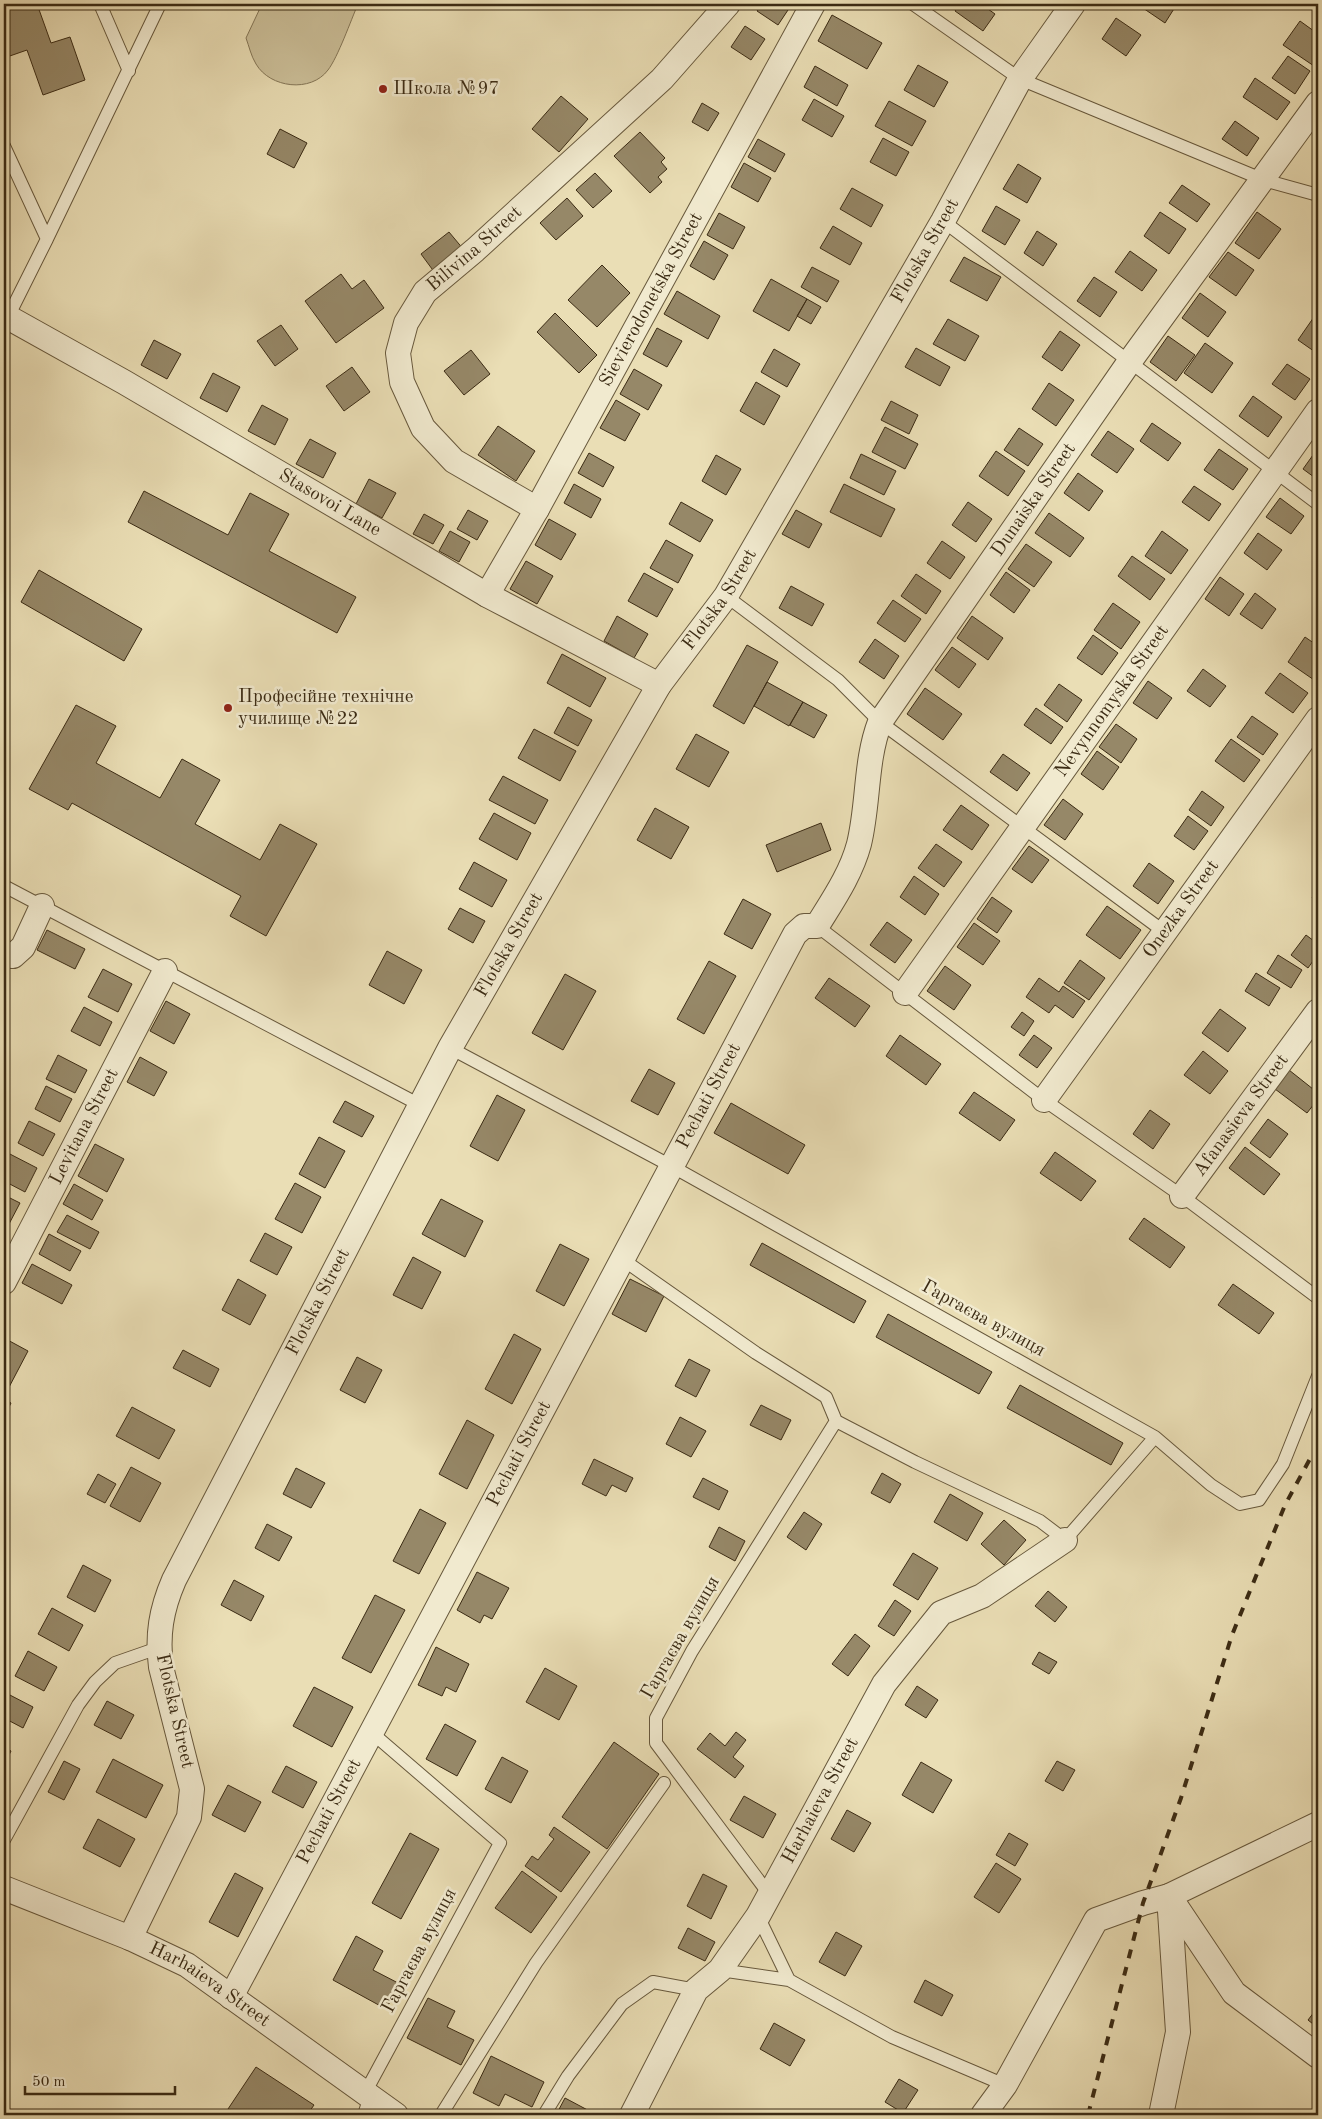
<svg xmlns="http://www.w3.org/2000/svg" width="1322" height="2119" font-family="'Old Standard TT',serif">
<rect width="100%" height="100%" fill="#eadeb5"/>
<filter id="stains"><feTurbulence type="fractalNoise" baseFrequency=".004" numOctaves="4"/><feColorMatrix values="0 0 0 0 .2 0 0 0 0 .09 0 0 0 0 .02 0 0 0 .5 -.17"/></filter>
<radialGradient id="worn" r=".72"><stop offset=".6" stop-color="#630" stop-opacity="0"/><stop offset="1" stop-color="#630" stop-opacity=".3"/></radialGradient>
<path fill="#ccc09a" stroke="#847657" d="M262 4H358C351 20 338 57 328 70 311 93 270 88 256 64 251 56 249 46 246 38Z"/>
<path fill="#968868" stroke="#3b2b14" d="M4 4H37L51 43 70 37 85 80 43 95 27 50 4 58Z
M762 4H792L778 25 757 11Z
M960 4H981L995 14 983 31 955 11Z
M1137 4H1177L1165 23Z
M832 15 882 43 867 69 818 41Z
M1116 18 1141 35 1126 56 1102 39Z
M1300 21 1318 34V60L1314 66 1283 45Z
M745 26 765 39 751 60 731 47Z
M1288 56 1310 71 1295 94 1272 78Z
M918 65 948 82 934 107 904 90Z
M815 66 848 85 837 106 804 87Z
M1255 78 1290 102 1277 120 1243 97Z
M561 96 588 119 559 152 532 129Z
M814 99 844 116 832 137 802 120Z
M889 101 926 121 912 146 875 126Z
M702 103 719 113 708 131 692 122Z
M1235 121 1259 138 1247 156 1222 139Z
M280 129 307 143 294 168 267 154Z
M640 132 665 158 661 162 667 169 658 177 662 182 650 193 614 156Z
M883 138 909 152 896 176 870 162Z
M758 139 785 154 775 172 748 157Z
M744 163 771 178 758 202 731 187Z
M1018 164 1041 178 1027 203 1003 189Z
M595 173 612 191 593 208 576 190Z
M1182 185 1210 204 1197 222 1169 203Z
M852 188 883 205 871 227 840 209Z
M567 198 583 216 556 240 540 223Z
M996 206 1020 220 1005 245 982 231Z
M1160 212 1186 229 1169 254 1144 236Z
M1257 212 1281 229 1259 259 1235 243Z
M719 213 745 227 733 249 707 235Z
M833 226 862 243 850 265 820 248Z
M1037 231 1057 244 1043 266 1024 253Z
M449 232 464 250 435 273 421 254Z
M704 241 728 255 714 280 690 266Z
M1130 251 1157 270 1142 291 1115 272Z
M1228 252 1254 270 1236 296 1209 277Z
M964 257 1001 277 987 301 950 281Z
M602 265 630 293 597 327 568 300Z
M812 267 839 281 827 302 801 287Z
M341 274 352 289 364 280 384 308 336 343 305 301Z
M1094 277 1117 292 1100 317 1077 301Z
M771 279 807 299 789 331 753 311Z
M677 291 720 316 708 339 664 314Z
M1200 293 1226 312 1208 337 1182 318Z
M807 299 821 307 811 324 797 316Z
M555 313 597 355 579 373 537 332Z
M1316 314 1318 315V354L1298 340Z
M948 319 979 336 965 361 933 344Z
M281 325 298 349 275 366 257 341Z
M657 328 682 341 667 367 643 354Z
M1060 331 1080 345 1062 371 1042 357Z
M1168 336 1195 355 1176 381 1150 362Z
M154 340 181 354 167 379 141 365Z
M1205 343 1233 363 1212 393 1184 373Z
M916 348 950 367 940 386 905 367Z
M774 349 800 364 787 387 761 372Z
M471 350 490 374 464 395 444 371Z
M1287 364 1310 379 1295 400 1272 384Z
M352 367 370 392 344 411 326 386Z
M634 369 662 385 648 410 620 394Z
M213 373 240 387 227 412 200 398Z
M756 382 780 396 764 425 740 411Z
M1049 383 1074 400 1056 426 1032 409Z
M1253 396 1282 417 1268 437 1239 416Z
M616 400 640 414 625 441 600 428Z
M891 401 918 415 909 434 881 420Z
M262 405 288 419 275 445 248 431Z
M1152 423 1181 443 1168 461 1140 441Z
M498 426 535 451 516 481 478 455Z
M885 427 918 444 905 469 872 452Z
M1019 428 1043 444 1028 466 1004 450Z
M1108 431 1134 449 1117 473 1091 455Z
M310 439 336 453 323 478 296 464Z
M1318 448V480L1303 469Z
M1219 449 1248 469 1233 490 1204 470Z
M996 451 1025 471 1008 496 979 476Z
M589 453 614 467 603 487 578 473Z
M861 454 896 471 884 495 850 478Z
M716 455 741 469 726 495 702 481Z
M1078 473 1103 491 1089 511 1064 493Z
M369 479 396 493 382 518 356 504Z
M574 484 601 499 591 518 564 503Z
M844 484 895 509 881 537 830 512Z
M1194 486 1221 504 1209 521 1182 502Z
M144 491 228 535 250 493 289 514 269 551 356 597 337 633 128 522Z
M1280 498 1304 516 1291 534 1266 517Z
M681 502 713 520 700 542 669 524Z
M968 502 992 519 976 542 952 525Z
M468 510 488 521 477 540 457 529Z
M796 510 822 524 809 548 782 534Z
M1049 513 1084 538 1070 557 1035 533Z
M424 514 444 525 433 544 413 534Z
M549 519 576 534 561 560 535 545Z
M450 531 470 542 459 562 439 551Z
M1162 531 1188 550 1171 574 1145 556Z
M1258 533 1282 550 1267 570 1244 553Z
M666 540 693 555 678 583 650 568Z
M942 541 965 557 950 579 927 563Z
M1026 544 1052 562 1034 587 1008 569Z
M1132 556 1165 579 1150 600 1118 576Z
M526 561 553 576 537 604 510 589Z
M39 570 142 629 124 661 21 602Z
M1006 572 1030 590 1014 613 990 595Z
M644 573 673 589 657 617 628 601Z
M916 574 941 591 926 614 901 596Z
M1220 577 1244 594 1229 616 1205 599Z
M791 586 824 604 812 626 779 608Z
M1255 593 1276 609 1262 629 1240 614Z
M893 600 921 619 905 642 877 623Z
M1113 603 1140 622 1121 649 1094 630Z
M617 616 648 634 634 658 604 641Z
M972 616 1003 638 988 660 957 638Z
M1093 635 1118 653 1102 675 1077 658Z
M1305 637 1318 646 1317 682 1288 662Z
M875 639 899 656 884 679 859 662Z
M747 645 778 662 744 724 713 706Z
M952 647 976 664 959 688 935 670Z
M562 654 606 678 590 707 547 683Z
M1203 669 1226 686 1210 707 1187 691Z
M1280 673 1308 693 1293 713 1265 693Z
M1148 681 1172 698 1157 719 1133 703Z
M767 682 803 702 789 726 754 706Z
M1059 684 1082 700 1067 722 1044 705Z
M925 688 962 714 943 740 907 714Z
M803 702 827 715 814 738 790 725Z
M76 705 116 726 96 763 160 798 182 759 220 780 195 824 260 860 280 824 317 844 266 936 230 916 241 896 72 803 68 810 29 789Z
M568 707 592 720 578 746 554 733Z
M1036 708 1063 727 1051 744 1024 725Z
M1252 716 1278 734 1263 755 1237 737Z
M1116 724 1137 739 1121 763 1099 747Z
M534 729 576 751 560 781 518 758Z
M696 734 729 752 709 787 676 769Z
M1231 739 1260 760 1244 782 1215 761Z
M1097 751 1119 767 1103 790 1081 774Z
M1003 754 1030 773 1017 791 990 772Z
M503 776 548 800 535 824 489 800Z
M1202 791 1224 807 1211 826 1189 810Z
M1063 799 1083 814 1065 840 1044 825Z
M961 805 989 825 972 850 943 830Z
M655 808 689 827 671 859 637 840Z
M494 813 531 833 517 860 479 839Z
M1188 816 1208 831 1194 850 1174 836Z
M821 823 831 850 777 872 766 845Z
M936 844 962 862 944 887 918 868Z
M1029 846 1049 860 1032 883 1012 869Z
M474 862 507 880 492 907 459 889Z
M1149 863 1174 881 1158 904 1133 886Z
M914 876 939 894 925 915 900 897Z
M1318 889V902L1312 898Z
M992 897 1012 911 997 933 977 919Z
M743 899 771 914 752 949 724 934Z
M1107 906 1141 930 1120 959 1086 935Z
M460 908 485 921 473 943 448 929Z
M887 922 912 940 895 963 870 945Z
M974 923 1000 941 983 965 957 947Z
M47 930 85 949 75 969 37 950Z
M1306 935 1318 944V954L1308 968 1291 955Z
M387 951 422 970 404 1004 369 985Z
M1278 955 1302 970 1291 988 1267 973Z
M1080 960 1105 978 1089 1000 1064 983Z
M709 961 736 976 704 1034 677 1019Z
M945 966 971 985 954 1010 927 991Z
M103 969 132 984 118 1012 88 997Z
M1256 973 1280 988 1269 1006 1245 991Z
M565 974 596 991 563 1050 532 1033Z
M829 978 870 1006 855 1027 815 998Z
M1039 978 1059 992 1063 986 1085 1001 1073 1018 1055 1005 1049 1013 1026 997Z
M166 1001 190 1014 174 1044 150 1031Z
M84 1007 112 1022 100 1046 71 1031Z
M1220 1009 1246 1028 1228 1052 1202 1033Z
M1022 1012 1034 1021 1024 1036 1011 1027Z
M900 1035 941 1064 926 1085 886 1056Z
M1034 1035 1052 1048 1037 1068 1019 1055Z
M1203 1051 1228 1071 1210 1094 1184 1075Z
M58 1055 87 1070 75 1093 46 1079Z
M140 1057 167 1072 154 1096 127 1082Z
M649 1069 675 1083 658 1115 631 1101Z
M1289 1070 1318 1093V1099L1307 1113 1275 1089Z
M46 1086 72 1099 60 1122 35 1109Z
M974 1092 1015 1120 1000 1141 959 1113Z
M497 1095 525 1110 498 1161 470 1146Z
M345 1101 374 1116 362 1137 333 1122Z
M731 1103 805 1145 788 1174 714 1133Z
M1150 1110 1170 1124 1153 1149 1133 1134Z
M1268 1119 1288 1134 1270 1158 1250 1143Z
M29 1121 55 1134 43 1156 18 1143Z
M319 1137 345 1151 325 1188 299 1174Z
M95 1144 124 1159 107 1192 78 1176Z
M1245 1147 1280 1174 1264 1195 1229 1168Z
M6 1152 37 1168 25 1192 4 1181V1156Z
M1055 1152 1096 1181 1081 1201 1040 1173Z
M295 1183 321 1197 302 1233 275 1219Z
M74 1184 103 1200 92 1220 63 1204Z
M4 1195 20 1203 9 1224 4 1221Z
M441 1199 483 1221 465 1257 422 1234Z
M67 1215 99 1232 90 1249 57 1232Z
M1144 1218 1185 1247 1170 1268 1129 1239Z
M265 1233 292 1247 277 1275 250 1261Z
M49 1234 81 1251 70 1271 39 1254Z
M762 1243 866 1301 854 1323 750 1265Z
M560 1244 589 1259 564 1306 536 1291Z
M413 1257 441 1272 422 1309 393 1295Z
M32 1264 72 1285 62 1304 22 1283Z
M238 1279 266 1295 250 1325 222 1310Z
M630 1279 664 1296 646 1332 612 1314Z
M1233 1284 1274 1313 1259 1334 1218 1305Z
M888 1314 992 1372 979 1394 876 1337Z
M514 1334 541 1349 512 1404 485 1389Z
M4 1338 28 1351 7 1391 4 1389Z
M183 1350 219 1369 210 1387 173 1368Z
M357 1357 382 1370 365 1403 340 1390Z
M689 1359 710 1370 696 1397 675 1386Z
M1020 1385 1123 1443 1111 1465 1007 1408Z
M4 1399 11 1403 4 1417Z
M761 1405 791 1420 781 1440 750 1425Z
M132 1407 175 1430 159 1459 116 1436Z
M680 1417 706 1431 691 1457 666 1444Z
M467 1420 494 1435 467 1489 439 1474Z
M594 1459 633 1478 626 1492 612 1485 606 1496 582 1484Z
M131 1467 161 1483 140 1522 110 1506Z
M296 1468 325 1483 311 1508 283 1494Z
M882 1473 901 1484 890 1503 871 1493Z
M98 1474 116 1484 105 1503 87 1494Z
M703 1478 728 1491 719 1510 693 1497Z
M950 1494 983 1513 967 1541 934 1522Z
M420 1509 446 1523 419 1574 393 1561Z
M804 1512 822 1524 806 1550 787 1537Z
M1004 1520 1026 1540 1004 1565 981 1544Z
M267 1524 292 1537 279 1561 255 1548Z
M719 1527 745 1541 735 1561 709 1547Z
M913 1553 938 1568 918 1600 893 1585Z
M83 1565 111 1580 95 1612 67 1597Z
M477 1572 509 1588 492 1619 484 1615 480 1623 457 1610Z
M234 1580 264 1596 251 1621 221 1605Z
M1048 1591 1067 1607 1055 1622 1035 1606Z
M375 1595 405 1610 371 1673 342 1658Z
M895 1600 911 1611 894 1636 878 1626Z
M52 1608 83 1625 69 1651 38 1634Z
M855 1634 870 1646 848 1676 832 1664Z
M436 1647 469 1664 456 1692 446 1687 442 1696 418 1685Z
M28 1651 57 1667 44 1691 15 1676Z
M1039 1652 1057 1662 1049 1674 1032 1664Z
M545 1668 577 1686 559 1720 526 1702Z
M917 1686 938 1700 926 1718 905 1705Z
M314 1687 353 1707 332 1747 293 1726Z
M6 1693 33 1707 23 1728 4 1718V1697Z
M107 1701 134 1715 121 1739 94 1725Z
M445 1724 476 1741 457 1776 426 1759Z
M736 1732 746 1740 733 1757 744 1766 735 1778 697 1749 710 1733 725 1746Z
M614 1742 659 1774 607 1849 562 1817Z
M4 1747 11 1751 4 1765Z
M502 1757 528 1771 511 1803 485 1789Z
M113 1759 163 1785 146 1818 96 1792Z
M64 1761 80 1769 64 1800 48 1792Z
M1057 1761 1075 1770 1063 1791 1045 1781Z
M921 1762 952 1780 933 1813 902 1795Z
M286 1766 317 1782 303 1808 272 1792Z
M228 1785 261 1802 245 1832 212 1815Z
M744 1796 776 1814 763 1838 730 1820Z
M847 1810 871 1823 854 1852 831 1839Z
M98 1819 135 1839 120 1867 83 1848Z
M554 1827 590 1852 561 1892 525 1866 532 1856 538 1860 554 1839 549 1835Z
M410 1833 439 1849 401 1919 372 1903Z
M1009 1833 1028 1844 1015 1866 996 1855Z
M996 1863 1021 1879 999 1913 974 1897Z
M522 1871 557 1897 531 1933 495 1908Z
M235 1873 263 1888 238 1937 209 1922Z
M703 1874 727 1886 711 1919 687 1906Z
M688 1928 715 1942 705 1961 678 1948Z
M836 1932 862 1946 845 1976 819 1962Z
M356 1936 383 1951 373 1970 400 1984 386 2009 333 1980Z
M925 1980 953 1995 942 2016 914 2002Z
M428 1998 455 2011 447 2027 474 2040 461 2065 407 2038Z
M1318 2007V2028L1308 2020Z
M774 2023 805 2040 790 2066 760 2049Z
M491 2056 544 2082 532 2107 505 2094 499 2106 473 2093Z
M256 2067 314 2105 307 2115H224Z
M899 2079 918 2090 903 2113 885 2102Z
M565 2098 597 2115H556Z"/>
<g fill="none" stroke-linecap="round" stroke-linejoin="round">
<defs>
<path id="service" d="M100 4 129 71
M913 4 1020 79 1264 180 1318 195
M4 146 47 239 8 317
M943 221 1318 504
M47 239 160 4
M726 596 838 680 880 722 1166 933
M4 886 420 1105
M817 926 1044 1100 1182 1196 1318 1298
M450 1048 673 1167 1155 1437 1065 1540 1040 1521 915 1462 836 1421 826 1397 756 1353 622 1259
M1155 1437 1211 1485 1240 1504 1259 1500 1283 1464 1318 1376
M4 1840 78 1705 95 1682 115 1663 158 1648
M769 1894 656 1743V1718L692 1651 836 1421
M758 1916 789 1980
M720 1970 789 1980 892 2037 1005 2085
M365 2093 500 1843 371 1732
M364 2115 370 2096
M441 2115 536 1963 664 1783
M544 2115 568 2076 622 2004 653 1982 696 1990"/>
<g id="minor">
<path id="s1" d="M4 315 124 382 487 595 659 685"/>
<path id="s2" d="M537 509 454 461 423 428 402 382 398 353 406 323 425 292 475 250 662 79 728 4"/>
<path id="s3" d="M487 595 537 509 813 4"/>
<path d="M4 955 13 956 23 947 42 906"/>
<path id="s4" d="M905 993 1318 411"/>
<path id="s5" d="M1044 1100 1318 719"/>
<path id="s6" d="M1182 1196 1318 1011"/>
<path id="s7" d="M4 1282 165 971"/>
<path d="M1318 1824 1169 1896 1234 1993 1318 2056"/>
<path id="s8" d="M4 1888 130 1938 187 1965 396 2115"/>
<path id="s9" d="M130 1938 189 1817 192 1789 161 1667C157 1635 161 1610 174 1580L450 1048 659 685 726 596 943 221 1020 79 1073 4"/>
<path id="s10" d="M231 1997 795 934 804 926H817C833 900 851 874 859 844 869 803 865 761 880 722L1130 361 1318 103"/>
<path id="s11" d="M632 2115 696 1990 720 1970 758 1916 884 1684 941 1613 982 1596 1065 1540"/>
<path d="M983 2115 1005 2085 1096 1920 1143 1903 1169 1896 1178 2032 1161 2115"/>
</g>
</defs>
<use href="#service" stroke="#67583c" stroke-width="14"/>
<use href="#minor" stroke="#67583c" stroke-width="26"/>
<use href="#service" stroke="#f1eacf" stroke-width="12"/>
<use href="#minor" stroke="#f1eacf" stroke-width="24"/>
<path stroke="#3b2b14" stroke-width="4" stroke-dasharray="9 9" stroke-linecap="butt" d="M1088 2115 1143 1903 1181 1798 1232 1635 1285 1505 1318 1444"/>
</g>
<g fill="#8f2418" stroke="#f1eacf" stroke-width="2">
<circle cx="383" cy="89" r="5"/>
<circle cx="228" cy="708" r="5"/>
</g>
<g text-anchor="middle" dominant-baseline="central" stroke-width="5" stroke-linejoin="round" paint-order="stroke">
<g font-size="19" fill="#3b2b14" stroke="#f1eacf" text-anchor="start">
<text x="393" y="89">Школа №97</text>
<text x="238" y="697">Професійне технічне<tspan x="238" dy="22">училище №22</tspan></text>
</g>
<g font-size="19" fill="#3b2b14" stroke="#f1eacf">
<text stroke="none"><textPath href="#s2" startOffset="354">Bilivina Street</textPath></text>
<text stroke="none"><textPath href="#s9" startOffset="1906">Flotska Street</textPath></text>
<text stroke="none"><textPath href="#s3" startOffset="338">Sievierodonetska Street</textPath></text>
<text stroke="none"><textPath href="#s10" startOffset="1715">Dunaiska Street</textPath></text>
<text stroke="none"><textPath href="#s1" startOffset="376">Stasovoi Lane</textPath></text>
<text stroke="none"><textPath href="#s9" startOffset="1501">Flotska Street</textPath></text>
<text stroke="none"><textPath href="#s4" startOffset="358">Nevynnomyska Street</textPath></text>
<text stroke="none"><textPath href="#s5" startOffset="235">Onezka Street</textPath></text>
<text stroke="none"><textPath href="#s9" startOffset="1096">Flotska Street</textPath></text>
<text stroke="none"><textPath href="#s10" startOffset="1020">Pechati Street</textPath></text>
<text stroke="none"><textPath href="#s6" startOffset="100">Afanasieva Street</textPath></text>
<text stroke="none"><textPath href="#s7" startOffset="175">Levitana Street</textPath></text>
<text stroke="none"><textPath href="#s9" startOffset="691">Flotska Street</textPath></text>
<text transform="translate(983 1319) rotate(29)">Гаргаєва вулиця</text>
<text stroke="none"><textPath href="#s10" startOffset="615">Pechati Street</textPath></text>
<text transform="translate(681 1638) rotate(-60)">Гаргаєва вулиця</text>
<text transform="translate(174 1711) rotate(77)">Flotska Street</text>
<text stroke="none"><textPath href="#s11" startOffset="369">Harhaieva Street</textPath></text>
<text stroke="none"><textPath href="#s10" startOffset="210">Pechati Street</textPath></text>
<text transform="translate(420 1951) rotate(-62)">Гаргаєва вулиця</text>
<text stroke="none"><textPath href="#s8" startOffset="228">Harhaieva Street</textPath></text>
</g>
</g>
<rect width="1322" height="2119" fill="none" stroke="#eadeb5" stroke-width="20"/>
<rect x="5" y="5" width="1312" height="2109" fill="none" stroke="#3b2b14" stroke-width="2.5"/>
<rect x="10" y="10" width="1302" height="2099" fill="none" stroke="#3b2b14"/>
<path d="M25 2086v8h150v-8" fill="none" stroke="#3b2b14" stroke-width="2.5"/>
<text x="32" y="2086" font-size="15" fill="#3b2b14" stroke="#f1eacf" stroke-width="4" paint-order="stroke">50 m</text>
<rect width="100%" height="100%" filter="url(#stains)"/>
<rect width="100%" height="100%" fill="url(#worn)"/>
</svg>
